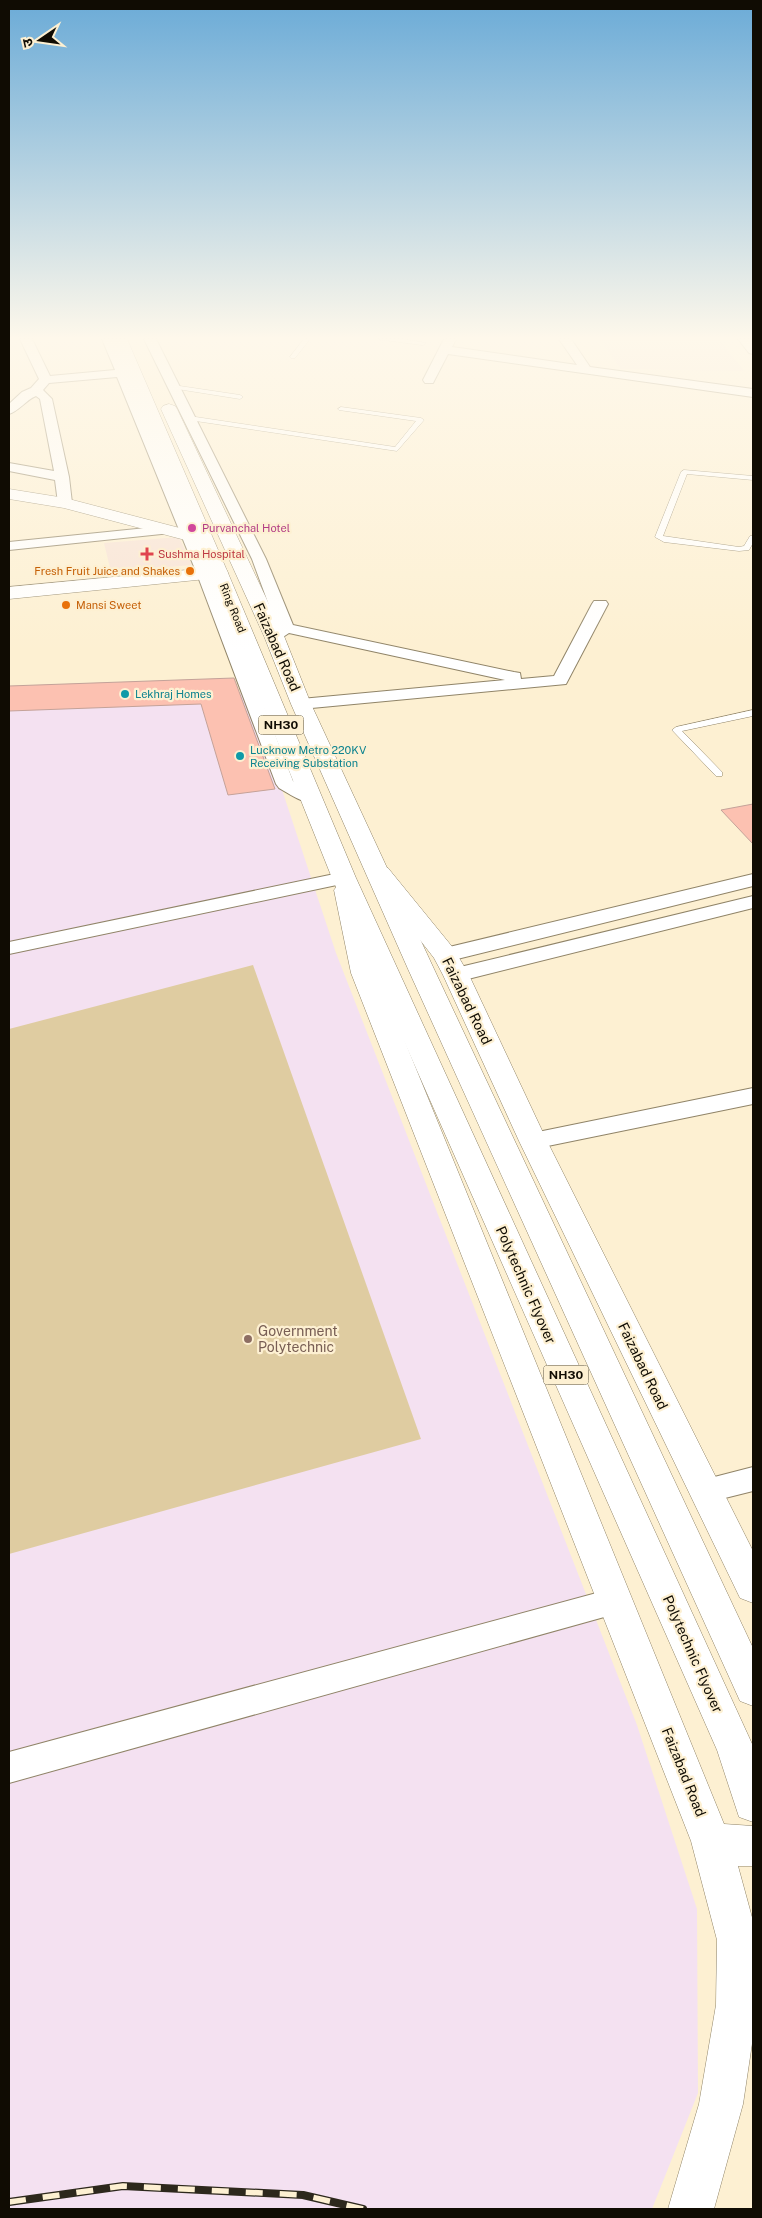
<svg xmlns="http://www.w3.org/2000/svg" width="762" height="2218" font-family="'Public Sans','Noto Sans Devanagari',sans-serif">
<rect width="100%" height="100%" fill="#fdf0d2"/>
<path fill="#f4e1f1" d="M250 693 336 953 637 1725 697 1909 698 2093 652 2209H9V704Z"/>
<path fill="#f8e3d5" d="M599 339H719L744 371 621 369Z
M179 537 192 565 111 572 104 543Z"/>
<path fill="#dfcca1" d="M253 965 421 1439 9 1554V1029Z"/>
<path fill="#fcc1b1" stroke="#c4a299" d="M234 678 275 789 228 795 201 704 9 711V686Z
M753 804V844L721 810Z"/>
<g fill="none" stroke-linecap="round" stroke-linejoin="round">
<defs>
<path id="service" d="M304 339H310L295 358H291L290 357Z
M376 339H403L426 343 423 345Z
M173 385 240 395 243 397 240 399 171 388 170 387Z
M341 407 421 418 424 420 397 451 189 420 186 418 189 416 395 447 416 421 339 410 338 409Z
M684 470 753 476V480L687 474 663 536 739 547 744 546 750 536H753V543L749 550 739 551 664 542 655 537 681 472Z
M753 710V716L682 731 722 772V776H716L672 730 676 727Z"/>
<path id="minor" d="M20 339H32L50 376 115 370 102 339H114L213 574 293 781 317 794 320 798 317 802C304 805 290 794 279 788L276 784 197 574 117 377 49 383 43 390 52 399 69 477 72 503 70 506H60L58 503 55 480 9 471V463L54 471 40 399 36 396C26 400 19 411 9 414V404L22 392 31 388 39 379Z
M144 339H156L266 559 293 625 514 672 520 673 521 679 554 676 592 604 594 601H606L608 604 566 684 301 709 295 708 293 704 295 700 301 699 505 680 289 633 280 639H268L266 636 277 627 252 559Z
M444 339H456L452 347 577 365 559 339H571L590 367 753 389V397L448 354 433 383H425L423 380Z
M738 339H751L753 343V354L749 353Z
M166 526 171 527 173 530 171 533 9 550V542Z
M344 872 351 874 354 878 351 882 9 954V942Z
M753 874V886L445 962 438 960 435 955 438 950 445 948Z
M753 896V908L456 982 449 980 446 975 449 970 456 968Z
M753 1088V1104L533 1149 525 1147 522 1141 525 1135 533 1133Z
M753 1467V1491L705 1503 695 1500 691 1491 695 1482Z
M615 1588 625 1592 630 1601 625 1610 615 1614 9 1783V1752Z"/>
<path id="tertiary" d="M9 489 65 498 195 532 198 536 195 540 189 541 64 508 9 499Z
M219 567 226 569 228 573 226 577 9 599V587Z"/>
<path id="primary" d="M380 866 388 868 454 949 469 975 547 1141 753 1551V1603L740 1598 519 1141 443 975 434 958 368 873 372 868Z
M346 883 354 885 358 890 377 973 724 1824 753 1826V1866H738L753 1921V2037L743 2104 714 2209H668L699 2104 716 2005 717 1940 691 1841 351 973 334 890 338 885Z"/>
<path id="trunk" d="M113 339H127L228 573 356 878 748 1735 753 1746V1822L739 1817 717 1750 332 878 210 573Z
M169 404 175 406 177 409 284 636 311 704 434 969 753 1648V1706L740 1701 408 969 291 704 264 636 161 409 163 406Z"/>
</defs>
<use href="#service" stroke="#908468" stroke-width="1"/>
<use href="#minor" stroke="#908468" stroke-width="2"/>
<use href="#tertiary" stroke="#908468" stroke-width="1"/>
<use href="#primary" stroke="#908468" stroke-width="1"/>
<use href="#trunk" stroke="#908468" stroke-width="1"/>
<use href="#service" fill="#fff" fill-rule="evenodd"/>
<use href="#minor" fill="#fff" fill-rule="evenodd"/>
<use href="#tertiary" fill="#fff" fill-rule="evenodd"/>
<use href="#primary" fill="#fff" fill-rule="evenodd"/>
<use href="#trunk" fill="#fff" fill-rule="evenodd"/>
<defs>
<path id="rail" d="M9 2202 123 2186 303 2195 363 2209"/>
</defs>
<use href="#rail" stroke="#2d281c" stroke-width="8"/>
<use href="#rail" stroke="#fdf0d2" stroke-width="5.5" stroke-dasharray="17" stroke-linecap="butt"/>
</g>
<linearGradient id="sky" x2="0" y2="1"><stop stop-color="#6babd7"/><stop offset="0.52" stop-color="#fef8eb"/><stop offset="1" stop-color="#fef8eb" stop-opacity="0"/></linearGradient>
<rect width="762" height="650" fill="url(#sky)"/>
<circle fill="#d1479c" stroke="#fdf0d2" stroke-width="2" cx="192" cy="528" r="5"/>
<path fill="#e0444e" stroke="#fdf0d2" stroke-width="2" d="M144.5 546.5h5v5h5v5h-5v5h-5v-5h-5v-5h5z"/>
<g fill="#e8710a" stroke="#fdf0d2" stroke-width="2">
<circle cx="190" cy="571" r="5"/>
<circle cx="66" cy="605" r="5"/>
</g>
<g fill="#0f9aa8" stroke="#fdf0d2" stroke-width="2">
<circle cx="125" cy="694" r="5"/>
<circle cx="240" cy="756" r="5"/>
</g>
<circle fill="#8d6e63" stroke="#fdf0d2" stroke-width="2" cx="248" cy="1339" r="5"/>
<g text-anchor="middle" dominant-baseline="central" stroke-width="4.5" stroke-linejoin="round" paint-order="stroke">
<g font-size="11" fill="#b23c85" stroke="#fdf0d2" text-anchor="start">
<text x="202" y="528">Purvanchal Hotel</text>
</g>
<g font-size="11" fill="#be3a42" stroke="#fdf0d2" text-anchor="start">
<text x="158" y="554">Sushma Hospital</text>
</g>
<g font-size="11" fill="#c56008" stroke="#fdf0d2" text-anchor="end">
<text x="180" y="571">Fresh Fruit Juice and Shakes</text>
<text x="76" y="605" text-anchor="start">Mansi Sweet</text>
</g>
<g font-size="11" fill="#100c03" stroke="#fdf0d2">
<text transform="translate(233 608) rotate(68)">Ring Road</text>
</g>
<g font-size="11" fill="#0d838f" stroke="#fdf0d2" text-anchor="start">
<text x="135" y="694">Lekhraj Homes</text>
<text x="250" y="750">Lucknow Metro 220KV<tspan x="250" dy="13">Receiving Substation</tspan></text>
</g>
<g fill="#fdf0d2" stroke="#575041" stroke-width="1">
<rect x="258.5" y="715.5" width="45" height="19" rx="4"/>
<rect x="543.5" y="1365.5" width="45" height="19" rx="4"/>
</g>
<g font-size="12" font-weight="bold" fill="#100c03">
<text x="281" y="725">NH30</text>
<text x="566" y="1375">NH30</text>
</g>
<g font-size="14" fill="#100c03" stroke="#fdf0d2">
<text transform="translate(277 647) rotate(66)">Faizabad Road</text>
<text transform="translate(467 1001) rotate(64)">Faizabad Road</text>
<text transform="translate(526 1285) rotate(66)">Polytechnic Flyover</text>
<text transform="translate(643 1366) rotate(64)">Faizabad Road</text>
<text transform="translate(693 1654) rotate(66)">Polytechnic Flyover</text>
<text transform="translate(684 1772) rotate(68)">Faizabad Road</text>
</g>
<g font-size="14" fill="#785e54" stroke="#fdf0d2" text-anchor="start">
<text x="258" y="1331">Government<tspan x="258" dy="16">Polytechnic</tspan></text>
</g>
</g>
<rect width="762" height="2218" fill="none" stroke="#100c03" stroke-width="20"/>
<g transform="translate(40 40) rotate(257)" stroke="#fdf0d2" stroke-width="4" paint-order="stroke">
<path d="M0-4L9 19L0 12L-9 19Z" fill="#100c03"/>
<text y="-8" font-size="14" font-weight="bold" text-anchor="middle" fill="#100c03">उ</text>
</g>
</svg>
